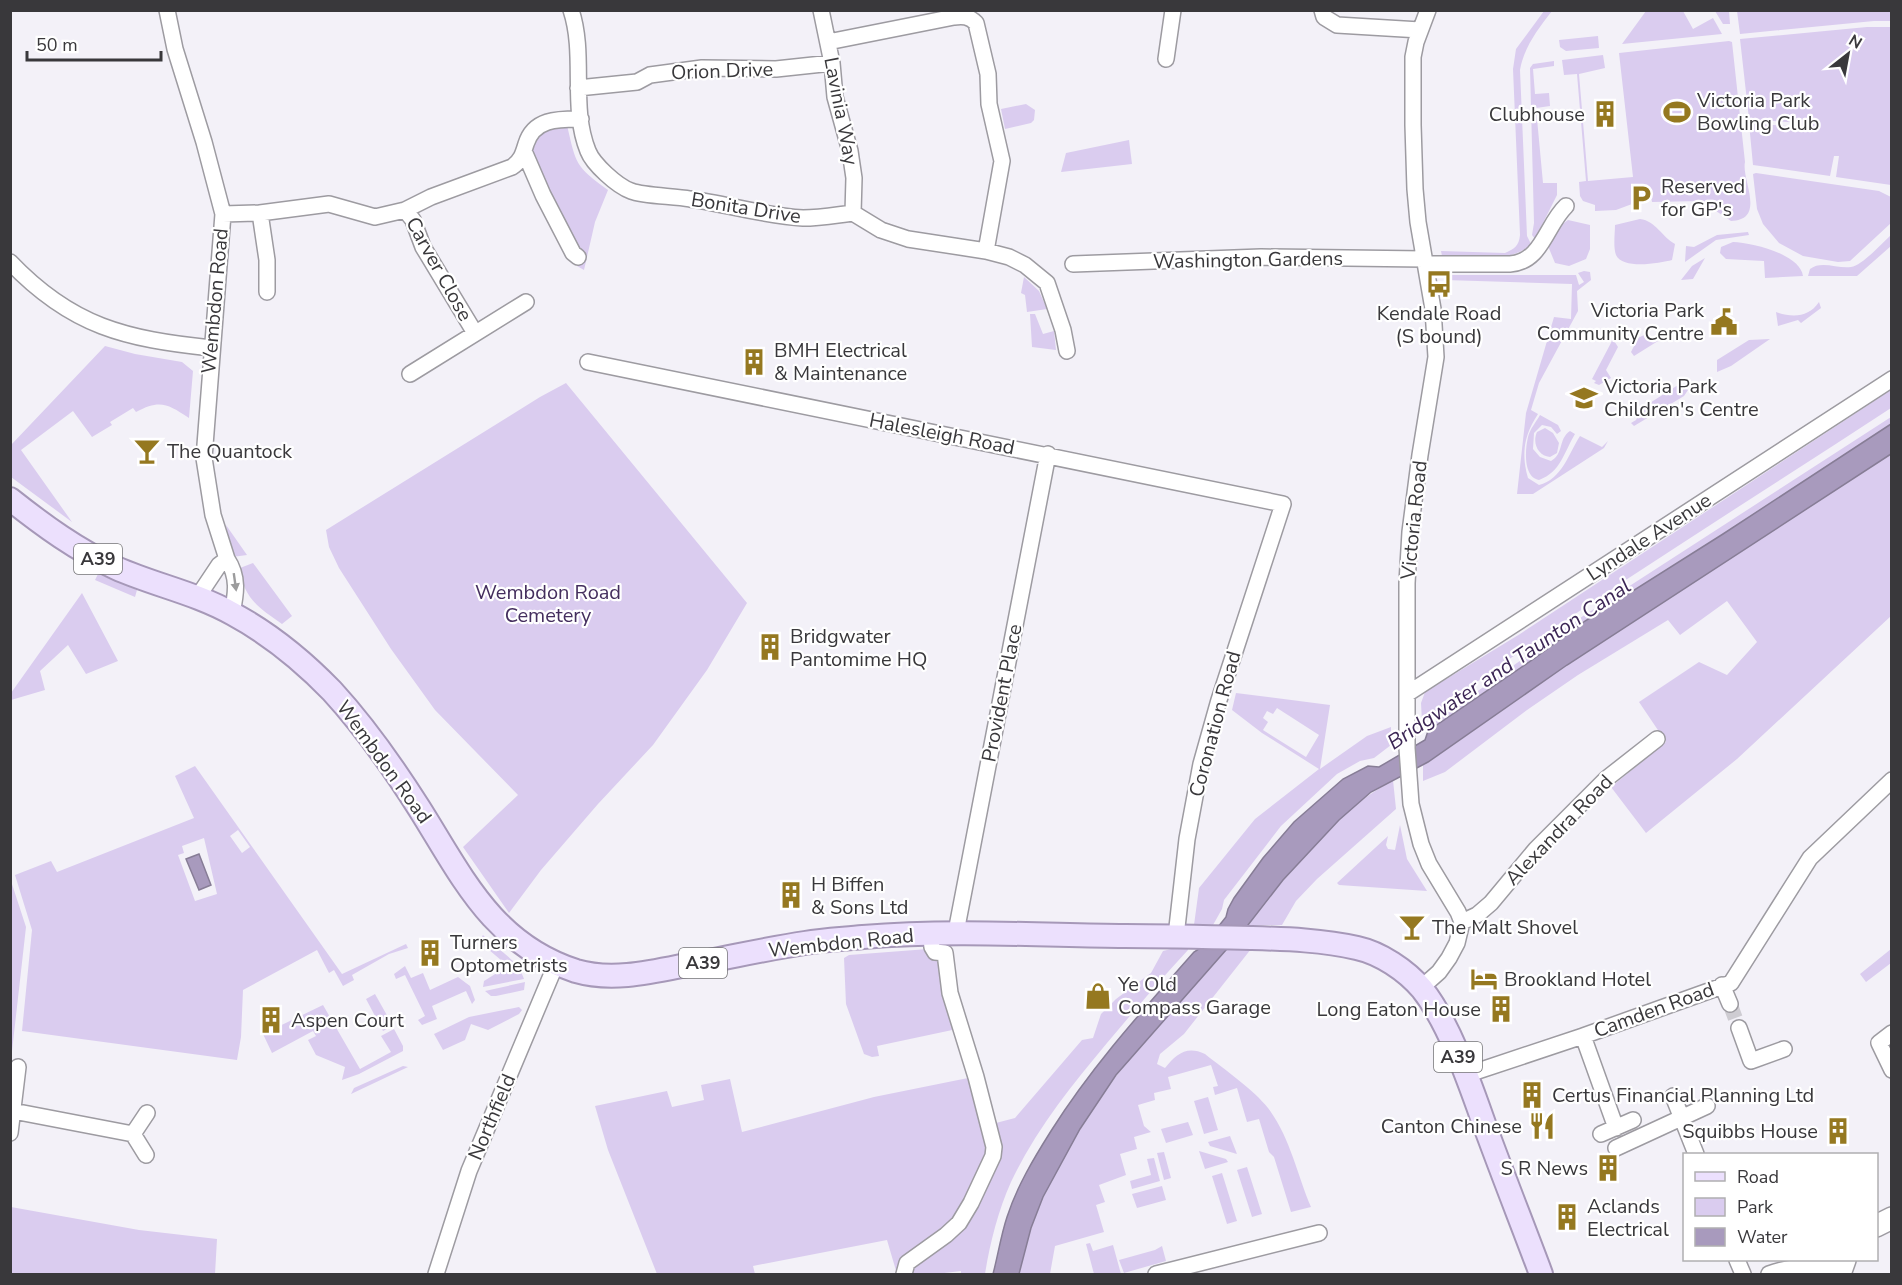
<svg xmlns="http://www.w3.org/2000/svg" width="1902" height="1285" font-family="'Nunito Sans',sans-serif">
<rect width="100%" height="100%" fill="#f3f1f8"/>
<path fill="#daccef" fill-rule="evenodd" d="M1544 11H1552C1538 29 1524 47 1520 70L1527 236 1531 244C1511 264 1469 256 1442 256L1441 251 1505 253C1514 249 1519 246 1520 235L1513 69 1516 49Z
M1646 11H1683L1693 29 1713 18 1722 34 1622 44Z
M1715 11H1729L1730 24H1723Z
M1737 11H1891V21H1874L1740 34Z
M1867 27H1891V185L1836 177 1839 156H1834L1830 176 1753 165 1749 123 1799 127 1800 123 1749 119 1740 39Z
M1598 36 1599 48 1566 51 1560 47 1559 40Z
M1729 41 1732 42 1745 162C1741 179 1767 220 1731 221L1701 201 1652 202 1650 191 1632 193V204L1616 210 1595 211V205L1583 201 1580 196 1579 182 1586 181 1577 74 1564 75 1562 60 1603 55 1605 68 1579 74 1588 181 1633 177 1619 53Z
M1554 61V66L1533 69 1535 94 1549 93 1550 106 1536 108 1543 183H1557V195L1535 239 1532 235 1534 223 1530 68 1533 64Z
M1026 104 1035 110 1034 120 1031 123 1005 129 1001 109Z
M567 125C576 164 575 166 608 190L595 222 584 270 577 266 580 257 548 190C549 174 527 163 531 147 533 141 538 135 541 130Z
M1129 140 1132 164 1061 172 1066 153Z
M1756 173 1879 191 1891 197V223L1850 261 1838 262 1803 256 1779 243 1763 224 1757 209 1753 174Z
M1640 219C1656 221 1662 237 1675 244L1672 260C1660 263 1623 270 1616 255 1613 247 1615 233 1615 225Z
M1568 220 1590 225V249L1586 259 1569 266 1555 263 1548 246 1560 226Z
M1748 232 1749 235 1716 240 1685 262 1686 246 1694 247 1717 235Z
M1891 235V246L1857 276H1808L1810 269C1821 260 1838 269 1851 267 1863 265 1882 243 1891 235Z
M1733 242C1753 243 1800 254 1803 276L1765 278 1764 261 1726 259 1720 253 1721 247Z
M1705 258 1693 279 1681 280 1692 266Z
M1584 271 1590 272 1591 280 1577 291 1578 311 1539 383 1531 410 1538 414C1524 435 1521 454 1528 478L1539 485C1562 479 1568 455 1580 436L1602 447 1608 441 1604 448 1533 494H1517L1526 413 1554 317 1571 319 1572 284 1445 280 1451 275H1576L1579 285 1584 282 1578 273Z
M1024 277 1039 291 1047 309 1027 312 1025 295 1021 293Z
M1819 302 1821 308 1801 323 1798 320 1778 326 1776 312C1793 318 1809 317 1819 302Z
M1030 314H1035L1043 334 1054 331 1056 350 1032 347Z
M1644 335 1658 341 1634 356 1631 352 1638 338Z
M1613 339 1618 347 1606 370 1611 378 1599 385 1594 383 1596 381 1592 379Z
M1770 339 1731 366 1717 372V360L1749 340Z
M105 346 135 354 182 362 193 371 189 418C168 404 160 399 136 412L133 408 110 422 112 425 92 437 73 411 21 450 72 522 11 477V445Z
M566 383 747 603 707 670 653 745 598 804 541 870 509 913 463 847 518 795 435 710 391 649 339 568 329 547 326 530 540 397Z
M1678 385 1688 390 1684 396 1634 426 1631 423 1636 420 1642 408Z
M1891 390V408C1734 511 1572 610 1422 722L1421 703 1425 692 1520 634Z
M1540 415 1558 425 1561 431 1557 434 1551 427 1542 425 1534 433 1533 449 1540 457 1551 461C1564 454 1558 439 1570 431L1575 434C1564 452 1561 472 1539 480 1523 477 1525 450 1528 437 1530 429 1536 422 1540 415Z
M1891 417V424L1723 534 1585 621 1535 658 1428 731 1429 726 1580 618Z
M1545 428 1553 433 1559 443 1557 453 1550 457C1538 456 1532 443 1537 432Z
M1891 454V616L1737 759 1646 833 1611 787 1666 742 1639 702 1699 662 1727 675 1757 642 1727 601 1680 635 1668 620 1578 675 1527 710 1445 772 1423 781V765L1567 665Z
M226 525 247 555 232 557Z
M253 563 292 616 282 624C259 608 243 598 240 568Z
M98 574 137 590 135 597 95 580Z
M82 593 118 661 86 674 68 645 40 671 45 690 11 700V693Z
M1236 693 1330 705 1320 769 1367 736 1391 727V745L1374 758 1360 761 1337 774 1281 826 1224 900 1222 909 1213 925H1194L1199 888 1255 819 1319 769 1262 733 1232 710ZM1277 708 1319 735 1306 757 1263 730 1268 722 1263 718 1267 711 1273 714Z
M195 766 342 974 406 944 408 948 389 954 352 975 354 980 343 986 334 970 329 973 317 950 243 990 241 1037 237 1060 22 1031 32 930 15 875 51 861 57 872 194 818 175 776ZM238 830 250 847 242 853 230 836ZM204 838 217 894 195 901 178 855 184 853 182 846Z
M1393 780 1396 809 1317 879 1296 901 1282 925H1248C1287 871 1334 813 1393 780Z
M1400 825 1407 859 1427 891 1339 885 1337 883 1388 836 1386 845 1388 849 1395 850Z
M11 881 26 927 11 1060 10 881Z
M483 935C497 950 518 959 524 979L483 987 484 981 508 966 482 944 481 938Z
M1188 947V950C1160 980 1134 1011 1107 1043 1071 1086 1035 1131 1011 1182 998 1211 990 1243 985 1274H961V1271L936 1274H897L887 1240 753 1266 755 1274H657L608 1150 595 1106 667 1091 672 1107 704 1100 701 1085 730 1079 742 1132 874 1097 973 1077 992 1124 1015 1118 1082 1040 1093 1038 1101 1014 1116 999 1151 973 1163 951 1175 948Z
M1228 947 1251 949 1184 1034 1160 1054 1157 1064 1165 1068C1176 1054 1187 1045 1205 1054 1224 1069 1254 1090 1268 1108 1290 1137 1297 1174 1311 1207L1291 1212 1274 1157 1269 1152 1259 1119 1247 1122 1237 1088 1215 1095 1213 1087 1218 1086 1211 1065 1168 1077 1171 1089 1154 1093 1155 1100 1138 1105 1144 1126 1151 1132 1134 1137 1137 1149 1120 1154 1126 1175 1099 1185 1105 1202 1096 1205 1104 1232 1055 1246 1050 1274H1019C1036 1151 1148 1036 1228 947Z
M928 949 943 957 957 1029 877 1046 879 1056 872 1057 864 1054 846 1004 844 958 849 955Z
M1891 949V963L1866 982 1860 974Z
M405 966 411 978 423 973 430 990 458 977 470 986 475 1000 472 1004 466 991 432 1006 437 1019 422 1025 418 1020 425 1016 405 975 396 979 394 974Z
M525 982 524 990 496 996H491L485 991Z
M375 994 393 1026 383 1031 366 999Z
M323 1005 360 1069 391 1052 381 1036 394 1029 403 1046V1051L359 1074 342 1080 345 1067 316 1055 308 1040 316 1036 313 1031 272 1053 263 1034Z
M519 1007 522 1010 519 1014 488 1030 471 1024 465 1040 443 1050 434 1034 469 1017Z
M403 1066 408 1067 351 1094 354 1088Z
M1208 1097 1218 1130 1204 1134 1194 1101Z
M1188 1122 1193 1135 1166 1143 1161 1129Z
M1230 1136 1237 1154 1210 1146 1208 1142Z
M1199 1151 1226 1159 1228 1162 1205 1169Z
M1164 1152 1171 1178 1164 1180 1157 1153Z
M1154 1158 1160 1181 1132 1189 1130 1181 1151 1175 1147 1159Z
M1247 1167 1262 1214 1252 1217 1237 1170Z
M1222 1173 1237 1221 1227 1224 1212 1176Z
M1162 1186 1166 1200 1137 1208 1132 1194Z
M11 1207 139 1230 217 1239 215 1274H11Z
M1090 1243 1093 1251 1113 1245 1121 1274H1094L1086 1244Z
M1162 1246 1166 1261 1124 1273 1119 1260 1155 1250Z"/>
<path fill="#a89abd" stroke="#877d96" stroke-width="1.5" d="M1891 424V454L1567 665 1428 762 1371 792 1339 820 1283 880 1248 925 1116 1075 1080 1129 1043 1197 1031 1228 1019 1274H993C998 1255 1001 1235 1007 1217 1017 1186 1034 1158 1051 1131 1092 1066 1143 1010 1194 952L1202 947 1226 917 1228 909 1234 898 1263 858 1294 822 1343 779 1368 766 1379 767 1425 740 1428 731 1535 658 1585 621 1723 534Z
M199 854 211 885 199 890 186 859Z"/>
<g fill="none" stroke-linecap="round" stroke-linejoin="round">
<path stroke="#ceccd2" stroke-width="15" stroke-dasharray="15 8" stroke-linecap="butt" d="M1730 1004 1739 1028"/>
<defs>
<path id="street" d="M167 10 175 49 204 142 223 214 204 458 213 515 227 559
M571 10C586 55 570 107 588 151 593 164 617 186 631 191 644 196 674 196 690 199 727 204 765 216 803 218 820 218 836 215 853 213L881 230 908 239 986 251 1009 257 1025 265 1047 283 1063 330 1067 351
M821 10 832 63 835 97 850 151 854 178 853 213
M1322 10 1324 17 1337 25 1420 30
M828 42 954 17C963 16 969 16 976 23L988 74 989 104 1002 161 986 251
M1166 59 1173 10
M578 88 637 82 650 75 702 68 776 69 832 63
M524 151 543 195 573 253 578 257
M405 210 431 197 512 167C521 161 523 154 526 144 534 118 559 119 581 119
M260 213 267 260V292
M223 214 260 213 329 204 375 217 405 210 413 220 423 247 475 333
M10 262C72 327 126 339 211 348
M1073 264 1261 257 1424 259
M1425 264H1510C1542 262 1546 225 1566 206
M588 362 1283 504 1219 700 1201 764 1187 839 1176 936
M410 374 526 302
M197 598 219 565 227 559C239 577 236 594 232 613
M1407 694 1892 379
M1462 922 1477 915 1491 903 1536 849 1606 779 1657 739
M956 932 1048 454
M1722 985 1730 1004
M1421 988 1439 972 1449 958 1457 943 1462 922 1458 912 1429 864 1421 844 1411 804 1407 748V583L1410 532 1420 455 1436 357 1433 309 1418 222 1415 189 1413 125V57L1416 42 1428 10
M1739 1028 1751 1061 1784 1049
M1892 1033 1879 1043 1892 1070
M1583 1036 1616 1128
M1466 1075 1583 1036 1731 983 1810 858 1892 780
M1673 1096 1696 1154
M13 1111 133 1134 146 1155
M10 1133 18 1067
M133 1134 147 1113
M1601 1134 1633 1120
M1616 1148 1707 1106
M1737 1260 1743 1274
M436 1274 469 1171 556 964
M904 1274 907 1263 946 1235 959 1223 971 1203 993 1156 994 1147 976 1077 950 993 945 953 935 952 932 947 930 933
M1156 1274 1319 1233
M1769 1274C1792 1265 1816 1267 1841 1267"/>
<path id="secondary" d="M1876 1226 1892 1218
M1840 1274 1845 1260"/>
<path id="primary" d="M10 499C44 526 77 550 116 568 154 585 196 593 233 614 270 634 303 661 332 691 365 727 393 767 419 808 462 876 492 944 576 971 610 981 647 973 681 966 723 959 764 949 805 943 824 940 844 939 863 937 950 930 1037 935 1125 936 1167 936 1209 937 1251 938 1286 939 1323 940 1357 948 1380 953 1406 970 1422 989 1450 1024 1471 1087 1486 1129 1504 1178 1523 1226 1541 1274"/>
</defs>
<use href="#street" stroke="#9d9ba1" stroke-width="18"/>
<use href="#secondary" stroke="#9d9ba1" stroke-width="24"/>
<use href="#primary" stroke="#a698b8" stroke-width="26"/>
<use href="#street" stroke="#fff" stroke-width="15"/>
<use href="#secondary" stroke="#fff" stroke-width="21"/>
<use href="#primary" stroke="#ece0fd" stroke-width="22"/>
</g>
<defs><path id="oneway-solid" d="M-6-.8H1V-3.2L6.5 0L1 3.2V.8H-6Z" transform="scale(1.5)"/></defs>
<use fill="#9c9c9d" href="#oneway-solid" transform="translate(235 582) rotate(82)"/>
<defs>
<symbol id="stadium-bare" viewBox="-9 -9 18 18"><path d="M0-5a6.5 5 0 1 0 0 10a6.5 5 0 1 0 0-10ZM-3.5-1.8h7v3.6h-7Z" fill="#957820" stroke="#fff" stroke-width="2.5" paint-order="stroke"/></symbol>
<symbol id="building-bare" viewBox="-9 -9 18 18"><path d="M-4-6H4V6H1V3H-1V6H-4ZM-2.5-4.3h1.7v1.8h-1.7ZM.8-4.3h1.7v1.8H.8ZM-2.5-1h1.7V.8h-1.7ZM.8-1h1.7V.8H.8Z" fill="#957820" stroke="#fff" stroke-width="2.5" paint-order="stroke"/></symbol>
<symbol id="parking-bare" viewBox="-9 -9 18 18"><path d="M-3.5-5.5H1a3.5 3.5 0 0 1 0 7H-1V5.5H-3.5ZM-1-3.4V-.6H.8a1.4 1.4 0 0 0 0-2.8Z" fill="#957820" stroke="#fff" stroke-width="2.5" paint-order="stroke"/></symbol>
<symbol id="bus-bare" viewBox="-9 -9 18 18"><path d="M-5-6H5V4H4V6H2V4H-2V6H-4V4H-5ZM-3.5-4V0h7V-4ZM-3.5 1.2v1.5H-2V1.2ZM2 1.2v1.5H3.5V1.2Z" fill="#957820" stroke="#fff" stroke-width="2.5" paint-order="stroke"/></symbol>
<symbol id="civic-bare" viewBox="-9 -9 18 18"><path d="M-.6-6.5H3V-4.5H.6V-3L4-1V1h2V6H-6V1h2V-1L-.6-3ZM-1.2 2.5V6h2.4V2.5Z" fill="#957820" stroke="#fff" stroke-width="2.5" paint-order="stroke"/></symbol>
<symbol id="school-bare" viewBox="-9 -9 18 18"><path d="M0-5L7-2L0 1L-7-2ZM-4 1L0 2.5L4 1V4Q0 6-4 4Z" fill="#957820" stroke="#fff" stroke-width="2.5" paint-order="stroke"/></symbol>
<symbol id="bar-bare" viewBox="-9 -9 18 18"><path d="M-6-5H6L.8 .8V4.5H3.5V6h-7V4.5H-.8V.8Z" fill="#957820" stroke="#fff" stroke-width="2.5" paint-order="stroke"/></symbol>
<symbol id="hotel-bare" viewBox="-9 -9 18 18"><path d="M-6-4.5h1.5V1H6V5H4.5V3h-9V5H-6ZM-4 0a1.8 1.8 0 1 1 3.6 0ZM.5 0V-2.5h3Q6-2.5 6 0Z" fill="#957820" stroke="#fff" stroke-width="2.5" paint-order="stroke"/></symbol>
<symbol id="shop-bare" viewBox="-9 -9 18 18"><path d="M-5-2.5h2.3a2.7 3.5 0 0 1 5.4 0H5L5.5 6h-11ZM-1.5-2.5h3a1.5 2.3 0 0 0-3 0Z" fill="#957820" stroke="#fff" stroke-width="2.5" paint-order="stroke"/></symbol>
<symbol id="restaurant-bare" viewBox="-9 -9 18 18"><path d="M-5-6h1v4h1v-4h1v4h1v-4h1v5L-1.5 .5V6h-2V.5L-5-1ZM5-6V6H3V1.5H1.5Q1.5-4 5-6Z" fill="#957820" stroke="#fff" stroke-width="2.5" paint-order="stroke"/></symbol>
</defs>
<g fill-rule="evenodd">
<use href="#stadium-bare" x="1658" y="93" width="38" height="38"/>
<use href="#building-bare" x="1586" y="95" width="38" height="38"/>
<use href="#parking-bare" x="1622" y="179" width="38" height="38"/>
<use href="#bus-bare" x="1420" y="265" width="38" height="38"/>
<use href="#civic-bare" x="1705" y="303" width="38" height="38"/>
<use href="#building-bare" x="735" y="343" width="38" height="38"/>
<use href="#school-bare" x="1565" y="379" width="38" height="38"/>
<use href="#bar-bare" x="128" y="432" width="38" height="38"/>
<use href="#building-bare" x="751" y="628" width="38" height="38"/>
<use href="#building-bare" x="772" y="876" width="38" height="38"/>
<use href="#bar-bare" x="1393" y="908" width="38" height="38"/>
<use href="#building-bare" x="411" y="934" width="38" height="38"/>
<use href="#hotel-bare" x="1465" y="960" width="38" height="38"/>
<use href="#shop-bare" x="1079" y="977" width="38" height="38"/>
<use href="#building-bare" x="1482" y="990" width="38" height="38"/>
<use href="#building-bare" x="252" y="1001" width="38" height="38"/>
<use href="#building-bare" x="1513" y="1076" width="38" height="38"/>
<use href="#restaurant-bare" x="1523" y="1107" width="38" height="38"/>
<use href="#building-bare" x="1819" y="1112" width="38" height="38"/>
<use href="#building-bare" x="1589" y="1149" width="38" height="38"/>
<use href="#building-bare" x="1548" y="1198" width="38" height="38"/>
</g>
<g text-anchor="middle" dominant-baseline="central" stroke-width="4.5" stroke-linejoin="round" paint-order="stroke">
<g fill="#fff" stroke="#747476" stroke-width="1.5">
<rect x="74" y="544" width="48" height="30" rx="4.5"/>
<rect x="679" y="948" width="48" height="30" rx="4.5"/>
<rect x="1434" y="1042" width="48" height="30" rx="4.5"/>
</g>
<g font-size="18" font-weight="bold" fill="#39383b">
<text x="98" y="559">A39</text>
<text x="703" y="963">A39</text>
<text x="1458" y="1057">A39</text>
</g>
<g font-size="20" fill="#39383b" stroke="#fff">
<text transform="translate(722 71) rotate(-2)">Orion Drive</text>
<text transform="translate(841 111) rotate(79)">Lavinia Way</text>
<text transform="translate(746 208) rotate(9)">Bonita Drive</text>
<text transform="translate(1248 260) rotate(-1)">Washington Gardens</text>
<text transform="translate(439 269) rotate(61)">Carver Close</text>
<text transform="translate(215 301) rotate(-85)">Wembdon Road</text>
<text transform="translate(942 434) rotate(11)">Halesleigh Road</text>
<text transform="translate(1414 520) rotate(-84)">Victoria Road</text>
<text transform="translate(1649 537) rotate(-33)">Lyndale Avenue</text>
<text transform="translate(1002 693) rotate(-79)">Provident Place</text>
<text transform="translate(1215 724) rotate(-75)">Coronation Road</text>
<text transform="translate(384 762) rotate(54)">Wembdon Road</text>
<text transform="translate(1559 830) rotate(-46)">Alexandra Road</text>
<text transform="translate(841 943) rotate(-6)">Wembdon Road</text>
<text transform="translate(1654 1010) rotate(-20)">Camden Road</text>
<text transform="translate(492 1117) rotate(-67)">Northfield</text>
</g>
<g font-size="20" fill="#39383b" stroke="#fff" text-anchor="start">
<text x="1697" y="100">Victoria Park<tspan x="1697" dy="23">Bowling Club</tspan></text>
<text x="1585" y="114" text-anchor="end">Clubhouse</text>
<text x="1661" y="186">Reserved<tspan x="1661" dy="23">for GP's</tspan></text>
<text x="1704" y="310" text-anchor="end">Victoria Park<tspan x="1704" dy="23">Community Centre</tspan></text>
<text x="1439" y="313" text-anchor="middle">Kendale Road<tspan x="1439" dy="23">(S bound)</tspan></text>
<text x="774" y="350">BMH Electrical<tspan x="774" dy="23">&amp; Maintenance</tspan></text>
<text x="1604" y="386">Victoria Park<tspan x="1604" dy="23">Children's Centre</tspan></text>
<text x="167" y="451">The Quantock</text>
<text x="790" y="636">Bridgwater<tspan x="790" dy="23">Pantomime HQ</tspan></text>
<text x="811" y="884">H Biffen<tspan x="811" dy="23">&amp; Sons Ltd</tspan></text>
<text x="1432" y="927">The Malt Shovel</text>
<text x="450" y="942">Turners<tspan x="450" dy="23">Optometrists</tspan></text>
<text x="1504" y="979">Brookland Hotel</text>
<text x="1118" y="984">Ye Old<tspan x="1118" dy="23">Compass Garage</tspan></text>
<text x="1481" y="1009" text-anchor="end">Long Eaton House</text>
<text x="291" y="1020">Aspen Court</text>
<text x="1552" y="1095">Certus Financial Planning Ltd</text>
<text x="1522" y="1126" text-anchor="end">Canton Chinese</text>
<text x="1818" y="1131" text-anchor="end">Squibbs House</text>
<text x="1588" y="1168" text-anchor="end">S R News</text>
<text x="1587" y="1206">Aclands<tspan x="1587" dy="23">Electrical</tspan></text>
</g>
<g font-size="20" fill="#442e5e" stroke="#fff">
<text x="548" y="592">Wembdon Road<tspan x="548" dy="23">Cemetery</tspan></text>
</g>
<g font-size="21" font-style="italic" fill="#3c2655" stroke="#fff">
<text transform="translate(1509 664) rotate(-34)">Bridgwater and Taunton Canal</text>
</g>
</g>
<rect width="1902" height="1285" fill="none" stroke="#39383b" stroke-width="24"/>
<rect x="1683" y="1153" width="195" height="108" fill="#ffffff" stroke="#b0afb1" stroke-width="1.5"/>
<rect x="1695" y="1172" width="30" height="9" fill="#ece0fd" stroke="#b0afb1" stroke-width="1.5"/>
<text x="1737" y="1183" font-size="18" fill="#39383b">Road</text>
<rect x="1695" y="1198" width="30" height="18" fill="#daccef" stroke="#b0afb1" stroke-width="1.5"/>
<text x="1737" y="1213" font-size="18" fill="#39383b">Park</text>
<rect x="1695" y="1228" width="30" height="18" fill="#a89abd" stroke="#b0afb1" stroke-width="1.5"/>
<text x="1737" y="1243" font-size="18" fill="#39383b">Water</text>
<g transform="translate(1848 54) rotate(31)" stroke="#ffffff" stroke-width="4.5" paint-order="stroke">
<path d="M0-4.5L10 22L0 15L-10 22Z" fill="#39383b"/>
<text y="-9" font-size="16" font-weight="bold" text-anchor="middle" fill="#39383b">N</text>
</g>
<path d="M27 51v9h134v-9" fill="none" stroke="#39383b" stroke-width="3"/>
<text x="36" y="51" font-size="18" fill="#39383b" stroke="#ffffff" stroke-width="4.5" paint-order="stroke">50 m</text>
</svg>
